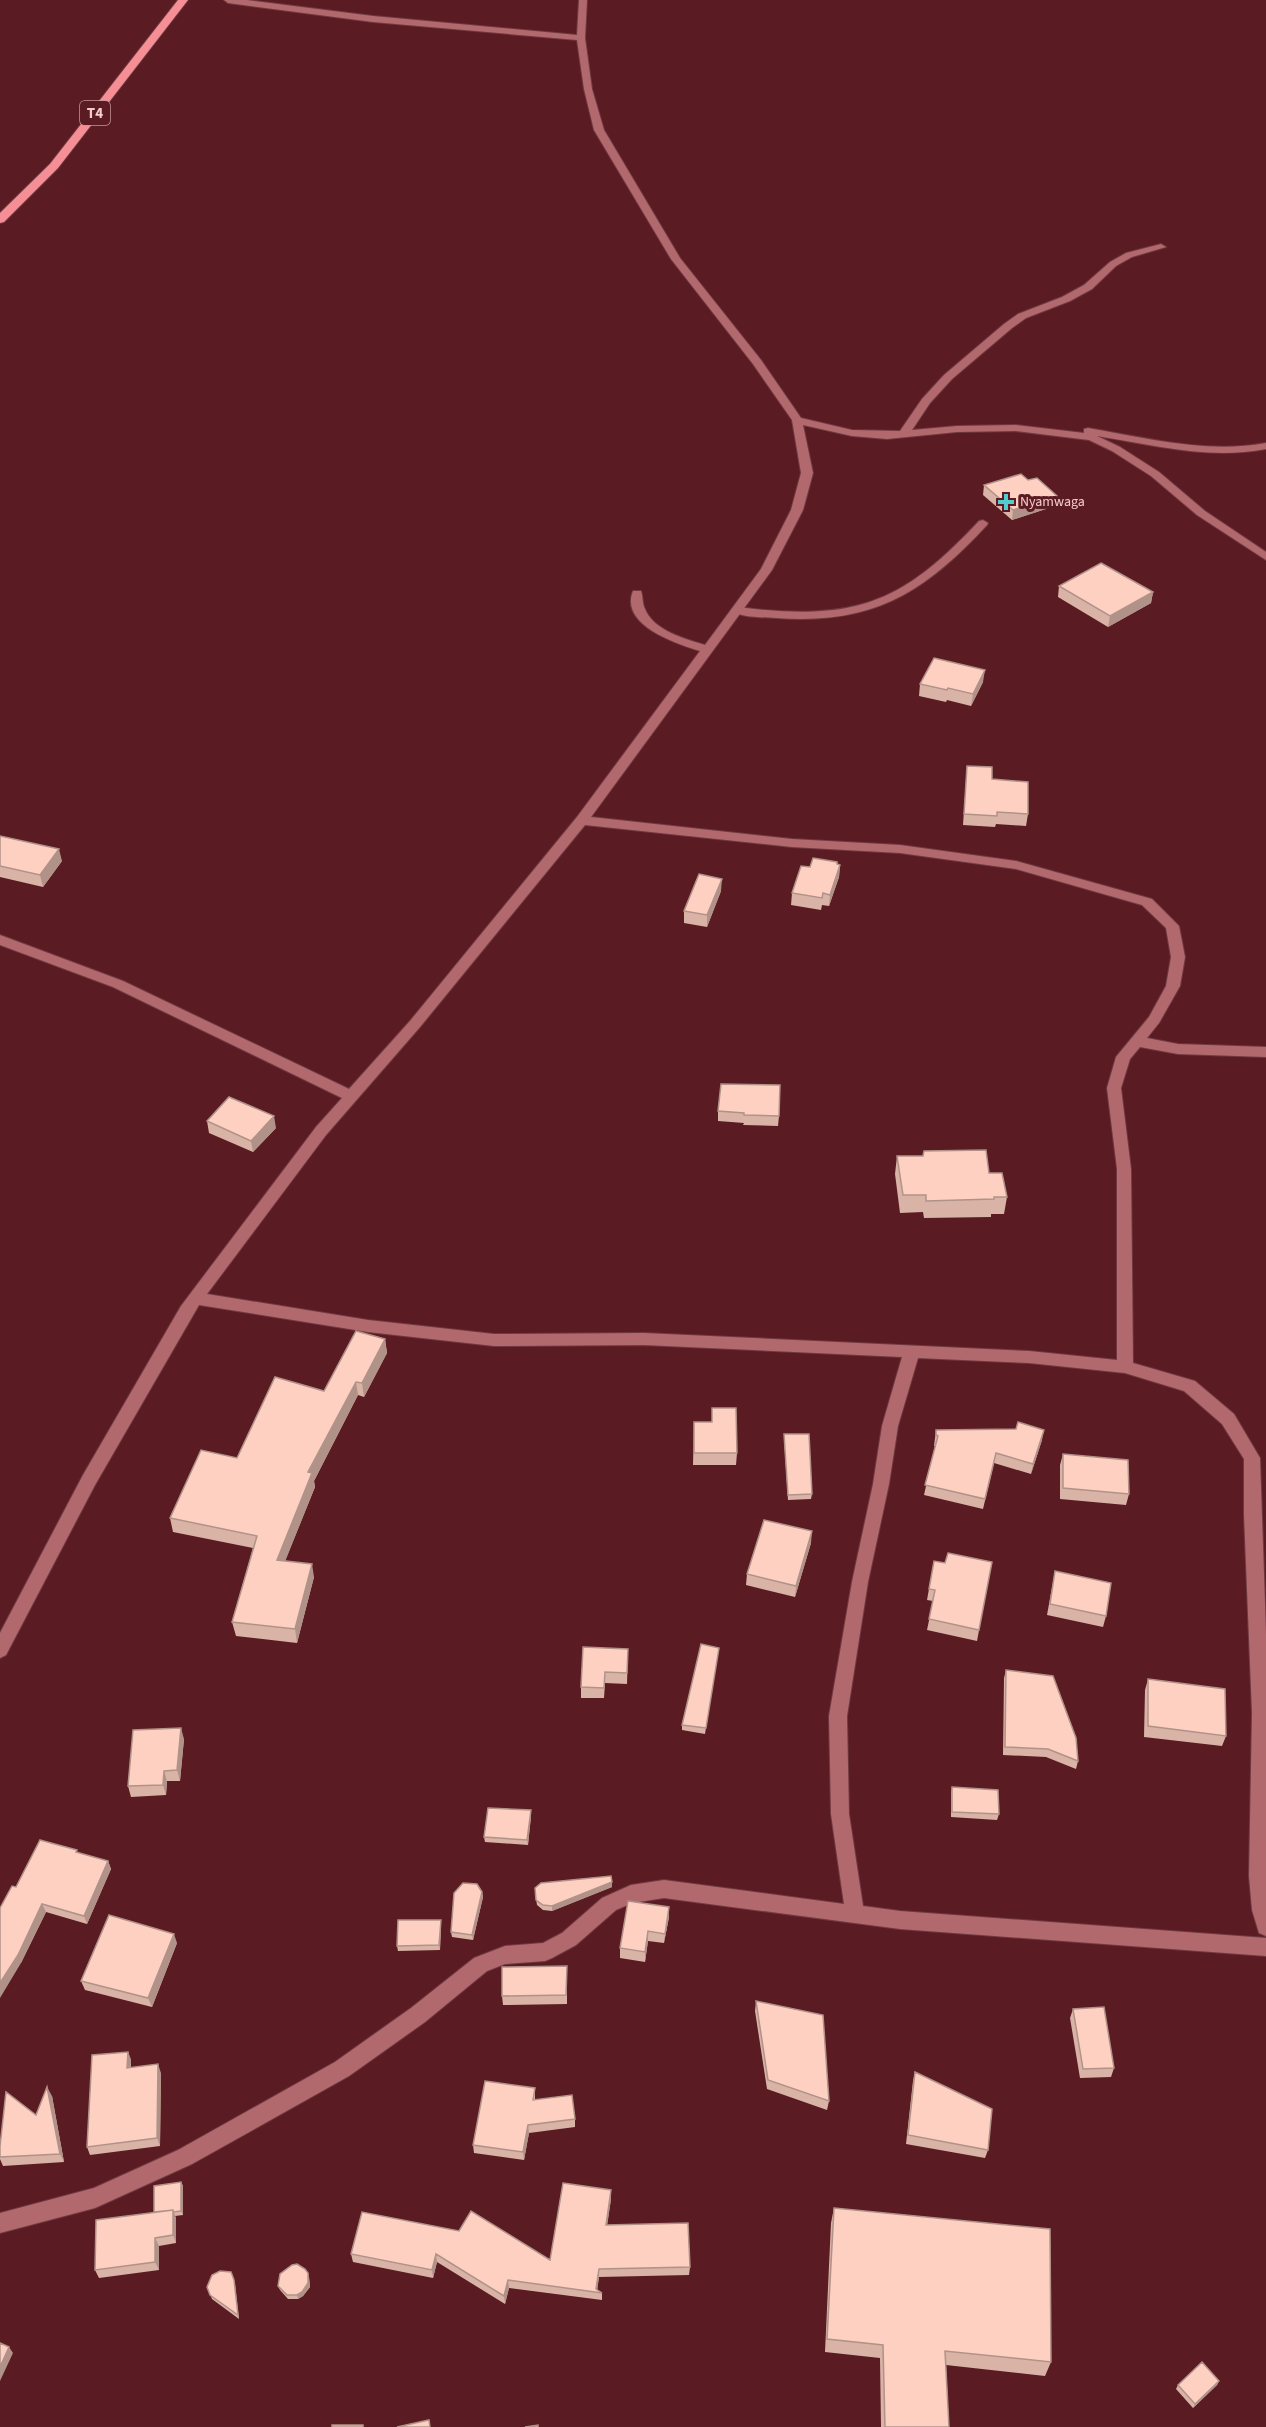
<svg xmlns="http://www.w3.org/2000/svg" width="1266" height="2427" font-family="'Source Sans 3',sans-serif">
<rect width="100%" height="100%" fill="#5a1b22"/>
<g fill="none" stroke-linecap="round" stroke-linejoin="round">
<defs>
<path id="lane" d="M983 520 988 523 987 525C923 594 872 625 776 618 763 617 740 618 731 610L736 607C852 621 899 607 979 521Z"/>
<path id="street" d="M224 0H247L373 16 577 35 579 0H587L585 38 592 89 604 130 680 258 761 360 801 418 852 430 900 431 922 399 944 375 1004 324 1018 314 1062 297 1084 285 1110 262 1126 253 1161 244 1166 247 1132 257 1116 266 1092 289 1070 301 1026 318 1012 328 952 379 930 403 912 430 957 426 1015 425 1084 433V429L1088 428C1147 438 1206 454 1266 443V449C1209 460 1154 445 1097 436L1120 447 1159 472 1205 511 1266 552V560L1197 515 1151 476 1112 451 1089 440 1015 431 957 432 887 439 852 436 803 425 813 473 803 510 772 570 591 817 792 839 900 845 1016 861 1152 899 1179 926 1185 957 1180 986 1159 1023 1147 1038 1178 1044 1266 1047V1057L1178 1054 1140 1047 1130 1059 1121 1088 1131 1169 1133 1363 1195 1381 1234 1414 1260 1458 1266 1633V1936L1259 1933 1252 1910 1249 1876 1252 1713 1244 1515V1459L1222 1424 1184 1391 1125 1373 1029 1363 918 1358 898 1426 889 1484 868 1582 847 1716 849 1814 863 1906 900 1911 1266 1938V1956L900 1929 664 1898 632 1903 616 1910 576 1945 552 1958 545 1961 505 1964 487 1971 425 2022 349 2076 192 2164 95 2208 0 2233V2213L94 2188 178 2150 335 2062 411 2008 474 1958 505 1946 543 1943 562 1933 602 1898 631 1885 664 1880 844 1904 831 1814 829 1716 852 1582 873 1484 882 1426 902 1357 644 1345 494 1346 368 1332 199 1305 95 1485 6 1655 0 1658V1633L83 1475 181 1306 316 1127 342 1098 113 987 0 945V935L123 981 349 1089 410 1021 577 817 700 651C677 644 619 625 633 591H641C643 596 642 603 645 609 653 630 685 639 705 645L761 569 791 510 801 473 792 420 753 364 671 259 594 130 584 89 577 40 373 22 228 3ZM585 825 792 847 900 853 1016 869 1142 905 1166 928 1171 957 1166 986 1149 1017 1116 1057 1107 1088 1117 1169V1360L1029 1351 644 1333 494 1334 368 1320 207 1294 326 1135 420 1027Z"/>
<path id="highway" d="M178 0H188L58 168 4 222 0 223V213L50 164Z"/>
</defs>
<use href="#lane" stroke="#703941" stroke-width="2"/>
<use href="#street" stroke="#703941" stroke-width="2"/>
<use href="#highway" stroke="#703941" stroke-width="2"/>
<use href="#lane" fill="#b1696d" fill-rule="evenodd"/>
<use href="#street" fill="#b1696d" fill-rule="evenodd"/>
<use href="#highway" fill="#f58f95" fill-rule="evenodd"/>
</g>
<path fill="#dab3a7" d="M984 485 1055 506 1012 520 983 495Z
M1059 586 1153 592 1151 603 1108 627 1058 597Z
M983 682 971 706 947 700 946 702 919 696 920 684Z
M967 766 992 779 1028 814 1026 826 996 824 995 827 963 825Z
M0 836 62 861 43 887 0 877Z
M837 865H840L839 877 829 906 822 905 821 910 791 905 792 893 810 867Z
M721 891 707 927 684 923V911Z
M718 1111 779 1116 778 1126 743 1125 744 1123 718 1121Z
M207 1121 276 1128 253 1152 209 1133Z
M897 1156 989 1173 1007 1197 1004 1214H991V1217L924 1218 923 1212 900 1213 895 1174Z
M385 1339 387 1353 364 1397 358 1395 314 1481 315 1487 285 1561 314 1577 297 1643 236 1636 232 1622 253 1548 173 1532 170 1518 237 1458 324 1391Z
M694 1422 737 1453 736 1465H693Z
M936 1430 1042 1440 1031 1474 994 1463 983 1509 924 1495 935 1446H934Z
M784 1434 812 1494 811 1499 788 1500 784 1439Z
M1063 1454 1129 1494 1126 1505 1060 1499V1465Z
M811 1543 795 1597 746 1585 747 1574Z
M934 1561 945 1563 992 1562 977 1641 927 1630 933 1601 927 1600Z
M1055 1571 1106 1616 1103 1627 1047 1615Z
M628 1649 627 1684 605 1683 604 1698H581V1687Z
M718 1653 705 1734 682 1730V1725Z
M1006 1670 1078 1761 1076 1769 1046 1757 1003 1755 1004 1678Z
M1148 1679 1226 1736 1222 1746 1144 1737 1145 1690Z
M184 1739 180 1781H167L166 1795 131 1797 128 1786Z
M952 1787 999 1814 997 1820 951 1817V1792Z
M531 1816 528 1845 485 1842 484 1837Z
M78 1853 108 1861 111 1869 87 1924 46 1912 21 1963 16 1887Z
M612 1882V1887L552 1911 543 1910 537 1905 535 1893Z
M482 1892 483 1897 473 1940 452 1937 451 1932Z
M669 1917 664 1943 648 1941 645 1962 620 1958V1948Z
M441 1925 440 1950 398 1951 397 1946Z
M177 1943 152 2007 85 1990 81 1981Z
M567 1975V2004L503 2005 502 1996Z
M756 2001 829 2101 827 2110 767 2089 755 2011Z
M1073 2009 1114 2068 1111 2077 1080 2078 1070 2018Z
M128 2052 131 2060V2067L161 2073 160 2146 90 2155 87 2147Z
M915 2072 988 2150 985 2158 906 2144 913 2081Z
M535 2088V2100L575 2119V2127L529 2133 524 2160 474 2153 473 2145Z
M52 2096 64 2162 3 2166 0 2159V2146L36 2115Z
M181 2182 183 2186V2215L175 2216 176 2218V2243L159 2246V2270L99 2278 95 2270 154 2212Z
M611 2190V2199L607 2225 690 2267 689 2275 599 2277 597 2290 602 2293V2300L509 2288 505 2304 437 2262 433 2278 353 2262 351 2254 362 2212 550 2260Z
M834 2208 1051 2362 1045 2376 946 2365 949 2427H881L880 2358 825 2352 831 2223Z
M308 2273 309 2277 310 2287 303 2296 298 2299H288L280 2290 278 2286Z
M235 2284 239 2319 212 2299 207 2287Z
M1219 2381 1217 2385 1193 2408 1176 2389 1178 2385Z"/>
<path fill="#b19288" d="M1057 496 1055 506 1012 520 1013 510Z
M1153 592 1151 603 1108 627 1110 616Z
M985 670 983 682 971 706 973 694Z
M59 849 62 861 43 887 40 875Z
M840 865 839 877 829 906 830 895Z
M722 879 721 891 707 927V915Z
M274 1116 276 1128 253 1152 251 1141Z
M385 1339 387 1353 364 1397 362 1383Z
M356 1382 358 1395 314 1481 315 1487 280 1574 277 1560 308 1472Z
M1044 1430 1042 1440 1031 1474 1033 1464Z
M812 1531 811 1543 795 1597 796 1586Z
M312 1564 314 1577 297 1643 295 1629Z
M181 1728 184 1739 180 1781 177 1770Z
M164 1771 167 1781 166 1795 163 1785Z
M531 1810V1816L528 1845 527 1840Z
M108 1861 111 1869 87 1924 84 1916Z
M612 1882V1887L552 1911V1906Z
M482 1892 483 1897 473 1940 472 1935Z
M42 1904 46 1912 21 1963 0 1998V1983Z
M669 1907V1917L664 1943 665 1934Z
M441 1920V1925L440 1950 439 1945Z
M648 1931V1941L645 1962V1952Z
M174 1934 177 1943 152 2007 148 1998Z
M128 2052 131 2060 130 2076 127 2068Z
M158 2064 161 2073 160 2146 157 2138Z
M47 2087 52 2096 64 2162 60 2154Z
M528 2125 529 2133 524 2160 523 2152Z
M181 2182 183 2186V2215L181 2211Z
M611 2190V2199L606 2234V2225Z
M173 2210 176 2218V2243L173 2235Z
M155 2238 159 2246V2270L155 2262Z
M436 2254 437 2262 433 2278 432 2270Z
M599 2269V2277L597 2292 596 2289Z
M308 2273 309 2277 310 2287 303 2296 298 2299 297 2295Z
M508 2280 509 2288 505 2304 504 2296Z
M9 2347 13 2353 0 2381V2367Z
M1219 2381 1217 2385 1193 2408 1195 2404Z"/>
<path fill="#fdd0c2" stroke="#b19288" stroke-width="1.5" d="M1021 474 1028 480 1037 478 1057 496 1013 510 984 485Z
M1101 563 1153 592 1110 616 1059 586Z
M934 658 985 670 973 694 948 688 947 690 920 684Z
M967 766 992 767V779L1028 782V814L997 812V816L964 814Z
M0 836 59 849 40 875 0 866Z
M813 858 837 862V864L840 865 830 895 823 893 822 898 792 893 801 866 810 867Z
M699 874 722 879 707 915 684 911Z
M721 1084 780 1085 779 1116 744 1115V1113L718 1111Z
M229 1097 274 1116 251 1141 207 1121Z
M986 1150 989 1173H1002L1007 1197H994V1199L926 1201V1195H903L897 1156H923L924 1151Z
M356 1331 385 1339 362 1383 356 1382 308 1472 312 1473 277 1560 312 1564 295 1629 232 1622 257 1536 170 1518 201 1450 237 1458 275 1377 324 1391Z
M712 1408H736L737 1453H694V1422H712Z
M1018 1422 1044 1430 1033 1464 996 1453 985 1499 925 1485 938 1436 936 1435V1430L1016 1429Z
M784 1434H809L812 1494 788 1495Z
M1063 1454 1128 1460 1129 1494 1063 1488Z
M764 1520 812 1531 796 1586 747 1574Z
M948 1553 992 1562 979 1630 929 1619 935 1590 929 1589 934 1561 945 1563Z
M1055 1571 1111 1583 1106 1616 1050 1604Z
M701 1644 719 1648 706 1728 682 1725Z
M583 1647 628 1649 627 1673 605 1672 604 1688 581 1687Z
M1006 1670 1053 1676 1076 1738 1078 1761 1048 1749 1005 1747Z
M1148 1679 1225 1689 1226 1736 1148 1726Z
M181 1728 177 1770 164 1771 163 1785 128 1786 133 1730Z
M952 1787 998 1790 999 1814 952 1812Z
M488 1808 531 1810 527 1840 484 1837Z
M40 1840 77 1850 76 1852 108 1861 84 1916 42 1904 18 1955 0 1983V1908L12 1886 16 1887Z
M611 1876 612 1882 552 1906 543 1905 536 1900 535 1888 541 1883Z
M463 1883 477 1884 482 1892 472 1935 451 1932 454 1893Z
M628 1901 669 1907 665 1934 648 1931 645 1952 620 1948Z
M109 1915 174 1934 148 1998 81 1981Z
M398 1920H441L439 1945 397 1946Z
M567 1966 566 1995 502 1996V1967Z
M756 2001 823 2015 829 2101 768 2080Z
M1104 2007 1114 2068 1083 2069 1073 2009Z
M128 2052 127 2068 158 2064 157 2138 87 2147 92 2055Z
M915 2072 992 2109 988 2150 908 2135Z
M485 2081 535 2088 533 2100 572 2095 575 2119 528 2125 523 2152 473 2145Z
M47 2087 60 2154 0 2157V2146L6 2092 36 2115Z
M181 2182V2211L173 2212V2210L154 2212V2186Z
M563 2183 611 2190 606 2225 688 2223 690 2267 599 2269 596 2289 602 2293 508 2280 504 2296 436 2254 432 2270 351 2254 362 2212 459 2231 471 2211 550 2260Z
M834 2208 1050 2229 1051 2362 945 2351 949 2427H885L883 2345 827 2339Z
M173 2210V2235L155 2238V2262L95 2270 96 2220Z
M297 2264 305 2269 308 2273V2283L302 2292 297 2295H287L278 2286 280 2274 292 2265Z
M220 2271 231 2272 234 2280 238 2315 210 2295 207 2287 212 2275Z
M0 2343 9 2347 0 2367Z
M1202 2362 1219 2381 1195 2404 1178 2385Z
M429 2420 430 2427H397Z
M332 2425H363V2427H332Z
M538 2425V2427H525Z"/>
<path fill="#52cdcf" stroke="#5a1b22" stroke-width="2" d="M1003 493h6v6h6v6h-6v6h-6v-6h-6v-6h6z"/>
<g text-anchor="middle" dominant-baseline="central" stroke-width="6" stroke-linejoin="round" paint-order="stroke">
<g font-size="14" fill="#f4cbcc" stroke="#5a1b22" text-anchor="start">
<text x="1020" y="502">Nyamwaga</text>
</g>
<rect fill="#5a1b22" stroke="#c69699" stroke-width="1.5" x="80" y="101" width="30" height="24" rx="4.5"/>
<g font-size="15" font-weight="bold" fill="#f4cbcc">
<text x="95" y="113">T4</text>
</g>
</g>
</svg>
